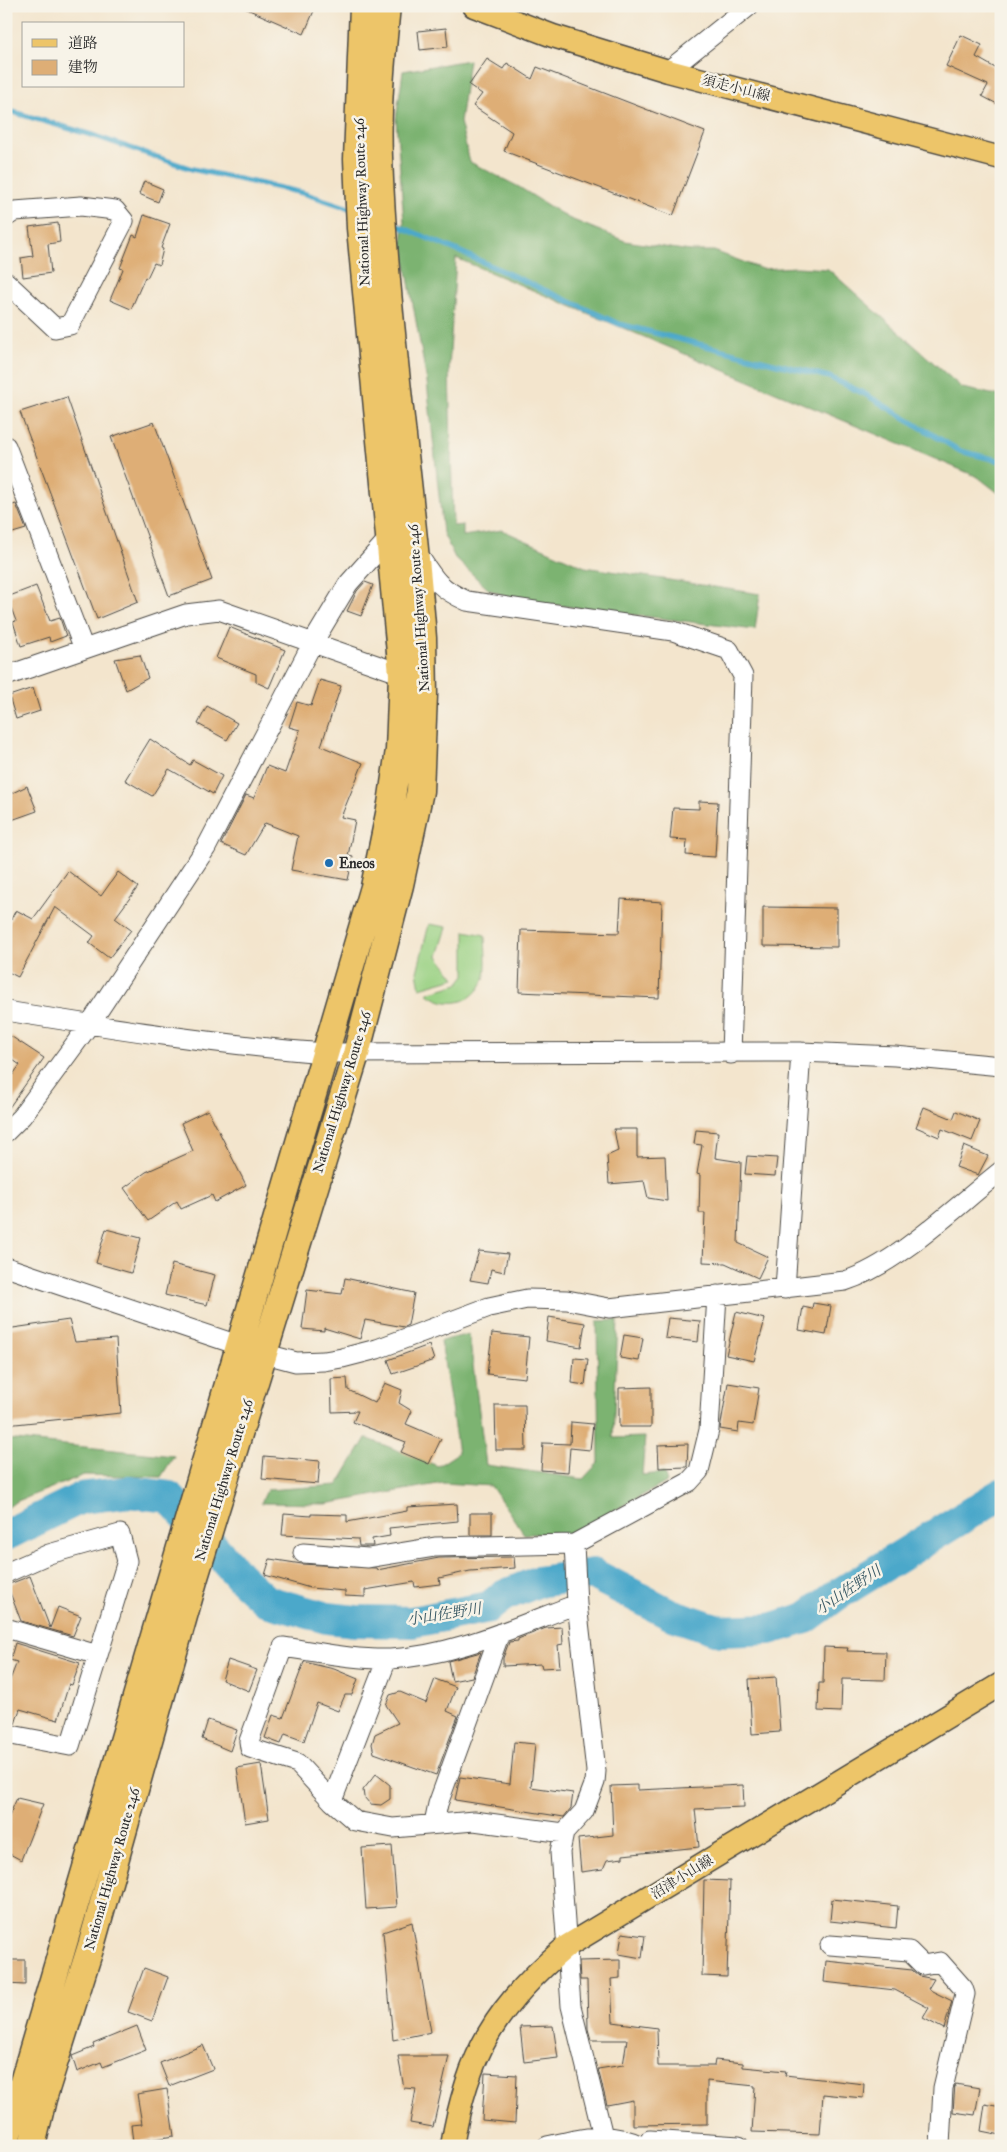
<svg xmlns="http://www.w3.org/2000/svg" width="1007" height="2152" font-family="'IM FELL Great Primer','Noto Serif JP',serif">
<rect width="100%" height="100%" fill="#f7f3e8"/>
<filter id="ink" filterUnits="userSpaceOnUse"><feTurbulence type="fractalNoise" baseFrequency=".02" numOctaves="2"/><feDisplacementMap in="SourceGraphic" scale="10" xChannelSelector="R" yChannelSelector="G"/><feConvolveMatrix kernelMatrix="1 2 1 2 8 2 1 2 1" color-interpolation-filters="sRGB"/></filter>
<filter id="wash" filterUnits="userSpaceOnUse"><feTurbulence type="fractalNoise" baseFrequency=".0096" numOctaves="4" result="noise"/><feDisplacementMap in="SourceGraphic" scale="20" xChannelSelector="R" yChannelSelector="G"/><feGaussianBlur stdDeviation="1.12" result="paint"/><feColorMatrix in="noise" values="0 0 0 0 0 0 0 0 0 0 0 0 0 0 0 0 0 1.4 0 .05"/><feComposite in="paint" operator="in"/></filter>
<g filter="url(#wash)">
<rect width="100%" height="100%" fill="#f3e5cd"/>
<path fill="#9ad183" stroke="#627e57" d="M429 924 447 927 438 956 455 978 420 988 417 972Z
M465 931 485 935C485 948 488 967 484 979 474 1005 446 1009 427 993L458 984 465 975Z"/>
<path fill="#7bb371" stroke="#536f4e" d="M469 60 460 122 470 162 519 187 568 218 625 241 690 251H714L762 269 797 267 828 269 962 388 1001 396V495L978 477 456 258 449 368 453 526 463 525V536L502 530 585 567 760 594 755 630 515 600 488 589 455 558 443 533 427 382 402 244 404 222 396 119 403 71Z
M618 1320 613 1438 645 1437 642 1475 664 1473 667 1482 571 1534H524L491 1486 443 1483 326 1504 261 1503 267 1490 338 1485 366 1438 438 1466 458 1453 441 1341 469 1334 486 1465 583 1479 599 1462 597 1321Z
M6 1439 174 1456 161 1477 84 1475 15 1502 6 1509Z"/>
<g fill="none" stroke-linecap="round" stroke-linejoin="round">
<path stroke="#4ca8ca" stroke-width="5.5" d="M6 110 95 136 192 169 303 193 352 209
M389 222 456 250 619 324 829 377 865 394 960 451 1001 461"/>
<path stroke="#4ca8ca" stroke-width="32" d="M6 1535 81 1498 129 1492 169 1497 240 1577 266 1601 327 1618 356 1621 412 1622 489 1607 503 1596 537 1582 593 1574 670 1614 721 1631 770 1629 806 1618 837 1595 1001 1494"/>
</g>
<g id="blocks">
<path fill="#deae76" d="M240 6H316L304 34Z
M446 28 448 47 420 50 418 31Z
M961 35 982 45 976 57 997 69 1001 63V106L982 96 988 85 946 66Z
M487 59 503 69 507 63 532 79 537 67 705 132 673 216 504 151 512 132 473 106 482 94 469 85Z
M144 181 163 189 158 202 139 194Z
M144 215 170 224 161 248 163 249 159 265 154 263 147 278 145 277 131 309 110 300 123 269 120 268 133 235 137 237Z
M58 223 60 242 48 244 51 273 23 277 21 258 33 256 29 227Z
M67 397 138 602 97 619 20 412Z
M154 422 212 580 169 596 111 437Z
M16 504 26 529 6 535V507Z
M365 582 373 585 361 616 347 611 357 591Z
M36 586 50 621 60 618 66 636 50 642 49 637 21 646 13 622 16 621 7 597Z
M229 627 285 650 269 688 256 682V674L216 658Z
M140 655 148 678 126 690 115 659Z
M320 680 341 686 321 746 363 763 341 817 355 820 348 856 353 857 348 880 291 870 298 836 265 823 246 855 221 844 246 795 254 798 267 766 285 773 300 730 289 727 297 702 311 706Z
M33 688 40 711 16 719 9 696Z
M207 706 237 723 227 740 198 724Z
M150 739 190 765 193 760 222 776 213 794 169 769 152 796 125 780Z
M27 786 37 811 6 822V796Z
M699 801 718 802 715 857 686 855 687 840 670 839 673 808 699 809Z
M68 871 101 896 118 872 138 887 115 918 131 930 109 958 89 943 94 936 55 907 18 977 6 971V928L16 910 33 919Z
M621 899 662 902 659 998 519 992 521 930 619 933Z
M763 907 837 908V947L763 946Z
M6 1033 44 1058 6 1112V1084L20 1065 6 1055Z
M924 1107 953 1119 956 1111 980 1121 972 1141 942 1129 939 1137 916 1127Z
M208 1110 246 1185 215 1202 212 1195 181 1209 177 1201 148 1221 124 1188 146 1172 193 1151 181 1123Z
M614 1129H637V1157L665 1156 667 1201 648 1198 644 1181 609 1184 607 1156 618 1151Z
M696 1130 718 1132 715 1158 741 1162 738 1243 768 1257 758 1278 725 1263 703 1262 705 1213H699L700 1175 697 1174 702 1145 694 1144Z
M964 1146 988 1156 978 1175 956 1167Z
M747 1156 777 1158 775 1176 745 1174Z
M106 1229 141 1238 131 1273 96 1263Z
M479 1251 508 1254 504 1272 491 1269 488 1283 470 1280Z
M172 1264 215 1275 207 1305 165 1295Z
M345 1278 414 1293 408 1325 404 1327 365 1320 360 1339 324 1328V1331L302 1329 307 1290 342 1294Z
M813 1303 831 1306 826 1335 799 1330 803 1307 812 1309Z
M736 1312 765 1319 754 1361 726 1355Z
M549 1317 585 1323 581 1347 546 1341Z
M668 1318 700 1321 698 1342 665 1338Z
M69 1320 75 1342 116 1339 121 1413 6 1425V1329Z
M492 1333 529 1337 525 1378 487 1374Z
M624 1335 643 1338 639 1361 620 1358Z
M429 1345 434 1360 393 1374 388 1360Z
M574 1358 588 1359 585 1385 572 1383Z
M347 1378 348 1390 375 1403 385 1383 402 1390 399 1403 412 1411 406 1424 441 1439 429 1464 401 1452 406 1442 353 1422 358 1411 332 1412 331 1379Z
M728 1383 759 1388 753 1425 739 1423 738 1432 720 1429Z
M651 1387V1427H619V1388Z
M495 1405H525L526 1450H496Z
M571 1422 593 1424 590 1450 570 1448 568 1472 541 1470 543 1443 570 1444Z
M688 1444 687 1467 659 1468 658 1445Z
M264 1456 320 1461 318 1484 262 1479Z
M457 1504 458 1521 389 1528 390 1536 372 1539 373 1546H359L358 1539 282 1535 284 1514 311 1516V1514L347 1515V1522L407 1511V1507Z
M470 1513H492V1535H470Z
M514 1557 515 1568 470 1571 439 1578 440 1584 415 1587 414 1582 365 1590V1597L345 1596V1591L310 1588 265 1575 270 1559 302 1564 376 1568 377 1570 439 1558Z
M30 1576 50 1628 58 1607 81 1616 73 1636 21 1621 7 1585Z
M562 1627 563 1644 558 1645 560 1667 542 1668 541 1664 503 1666V1658L509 1642 518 1641V1639L546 1628Z
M15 1643 80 1663 72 1685 69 1684 58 1720 20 1709 15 1724 6 1723V1690L17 1662 10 1660Z
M824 1647 848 1648 847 1651 886 1652 885 1680 842 1679 841 1712 818 1711 819 1683H823Z
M481 1652 472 1677 452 1681 448 1661Z
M228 1660 257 1670 249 1691 222 1680Z
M304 1662 334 1669 358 1679 352 1695H345L338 1711 317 1703 304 1741 285 1734 281 1744 265 1738 273 1715 283 1718Z
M776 1677 780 1732 752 1734 749 1679Z
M435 1679 456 1687 447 1711 458 1716 436 1775 374 1753 372 1744 375 1734 398 1723 386 1705 390 1695 400 1692 426 1703Z
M208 1720 237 1730 230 1751 202 1739Z
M514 1742 535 1744 531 1787 573 1793 571 1808 564 1817 455 1800 460 1777 510 1784Z
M261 1764 269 1819 245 1823 237 1768Z
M376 1774 390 1785V1799L381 1805 370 1804 364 1797 363 1790Z
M638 1785V1790L743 1785 744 1807 695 1809 699 1847 623 1855V1858L607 1860 603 1869 581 1872 578 1839 613 1835 611 1786Z
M17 1798 43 1804 21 1860 6 1852V1823Z
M392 1846 397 1907 366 1909 362 1848Z
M704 1880 730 1881 727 1977 702 1976Z
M832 1899 898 1906 896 1928 830 1921Z
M412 1922 431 2032 393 2040 383 1932Z
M622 1933 645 1936 642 1958 619 1954Z
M6 1960H25V1985L6 1984Z
M620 1960V1978L611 1979 613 2022 657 2028 658 2066H714L715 2060 743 2063V2067L786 2071 785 2075 864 2084 863 2098 823 2094 820 2134 752 2132 755 2086 707 2081V2124L633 2125V2100L607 2105 598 2069 623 2065 627 2040H591L588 2029 587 1980H580L579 1961Z
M826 1961 912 1970 919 1976 934 1979 928 1989 952 2001 944 2029 923 2018 929 2008 895 1990 824 1982Z
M144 1968 168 1977 152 2021 128 2012Z
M137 2026 146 2050 103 2067 101 2062 77 2072 72 2056 94 2047 93 2044Z
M553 2026 558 2058 524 2062 520 2027Z
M203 2045 213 2069 169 2086 160 2063Z
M398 2056H449L433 2127 410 2123 416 2089 404 2088Z
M485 2073 517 2075 515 2123 482 2120Z
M955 2084 980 2088 975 2115 953 2112Z
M167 2089 174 2136 133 2142 131 2125 142 2124 137 2094Z
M985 2104 1001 2107V2135L981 2131Z"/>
</g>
</g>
<g filter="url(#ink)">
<use href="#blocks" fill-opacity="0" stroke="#494743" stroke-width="1"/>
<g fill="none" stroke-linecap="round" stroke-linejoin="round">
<defs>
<path id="minor" d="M668 71 749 6
M6 217 15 211 81 206 115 210 124 221 70 325 55 328 6 282
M6 446 84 649
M417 553C434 579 438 588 467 601L673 631 729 650 743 676 731 1054
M6 676 186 614 219 610 402 674
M6 1011C112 1028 219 1045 325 1053L801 1052 895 1056 1001 1066
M6 1132 22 1116 89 1025 206 848 312 644 348 584 390 537
M6 1267 262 1353 296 1362 324 1361 342 1358 377 1349 489 1307 527 1299 567 1300 609 1308 845 1281C898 1264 956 1206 1001 1171
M785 1289 801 1052
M574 1544 577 1604 596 1771 595 1782 584 1811 564 1833 560 1852 571 2006 603 2136
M303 1553 368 1558 435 1547 574 1544 689 1482 699 1471 709 1430 717 1295
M6 1573 49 1554 120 1534 127 1561 70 1746 6 1734
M6 1628 98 1655
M332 1801 387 1659
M434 1823 438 1804 500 1633
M564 1833 474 1821 393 1828 355 1821 332 1801 297 1763 250 1748 249 1741 283 1647C318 1652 355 1660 390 1659 454 1656 517 1626 577 1604
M830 1945 909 1951 923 1965 940 1962 963 1988 965 1994 943 2088 940 2146
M547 2146C581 2139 608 2130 642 2146
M647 2146 650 2140 739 2146"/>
<path id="major" d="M474 6 553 36 668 71 1001 158
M452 2146C467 2054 496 2006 567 1946L1001 1684"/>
<path id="highway" d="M6 2140 374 887 391 804 399 750 402 674 360 228 357 159 363 6
M32 2146 43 2099 91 1946 195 1577 356 1054 400 885 420 791 424 695 423 638C411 478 385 318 379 157 377 107 382 56 387 6"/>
</defs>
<use href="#minor" stroke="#494743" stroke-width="21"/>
<use href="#major" stroke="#494743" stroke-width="25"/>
<use href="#highway" stroke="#494743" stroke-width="29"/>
<use href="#minor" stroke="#fff" stroke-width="19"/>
<use href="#major" stroke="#edc569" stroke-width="22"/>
<use href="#highway" stroke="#edc569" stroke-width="26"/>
</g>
</g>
<circle fill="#1f6fb2" stroke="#f7f3e8" stroke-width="2" cx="329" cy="863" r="5"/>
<g text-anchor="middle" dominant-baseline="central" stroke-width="5" stroke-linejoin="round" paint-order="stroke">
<g font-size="14" fill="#2b2b2b" stroke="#f7f3e8">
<text transform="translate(736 88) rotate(14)">須走小山線</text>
<text transform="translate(362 202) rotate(-92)">National Highway Route 246</text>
<text transform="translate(419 608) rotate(-94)">National Highway Route 246</text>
<text transform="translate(342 1092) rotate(-73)">National Highway Route 246</text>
<text transform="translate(224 1480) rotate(-73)">National Highway Route 246</text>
<text transform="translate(112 1869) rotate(-74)">National Highway Route 246</text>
<text transform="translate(682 1877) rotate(-32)">沼津小山線</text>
</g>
<g font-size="14" font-weight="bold" fill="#2b2b2b" stroke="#f7f3e8" text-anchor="start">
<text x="339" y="863">Eneos</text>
</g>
<g font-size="15" font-style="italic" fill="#375763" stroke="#f7f3e8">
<text transform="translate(848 1590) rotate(-34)">小山佐野川</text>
<text transform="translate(444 1614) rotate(-9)">小山佐野川</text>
</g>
</g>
<rect width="1007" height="2152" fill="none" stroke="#f7f3e8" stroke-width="25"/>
<rect x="22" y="22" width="162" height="65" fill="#f7f3e8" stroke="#a5a39c"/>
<rect x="32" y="39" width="25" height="8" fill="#edc569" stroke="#a5a39c"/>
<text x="68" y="48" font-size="15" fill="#2b2b2b">道路</text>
<rect x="32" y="60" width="25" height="15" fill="#deae76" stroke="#a5a39c"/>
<text x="68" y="72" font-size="15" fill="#2b2b2b">建物</text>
</svg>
